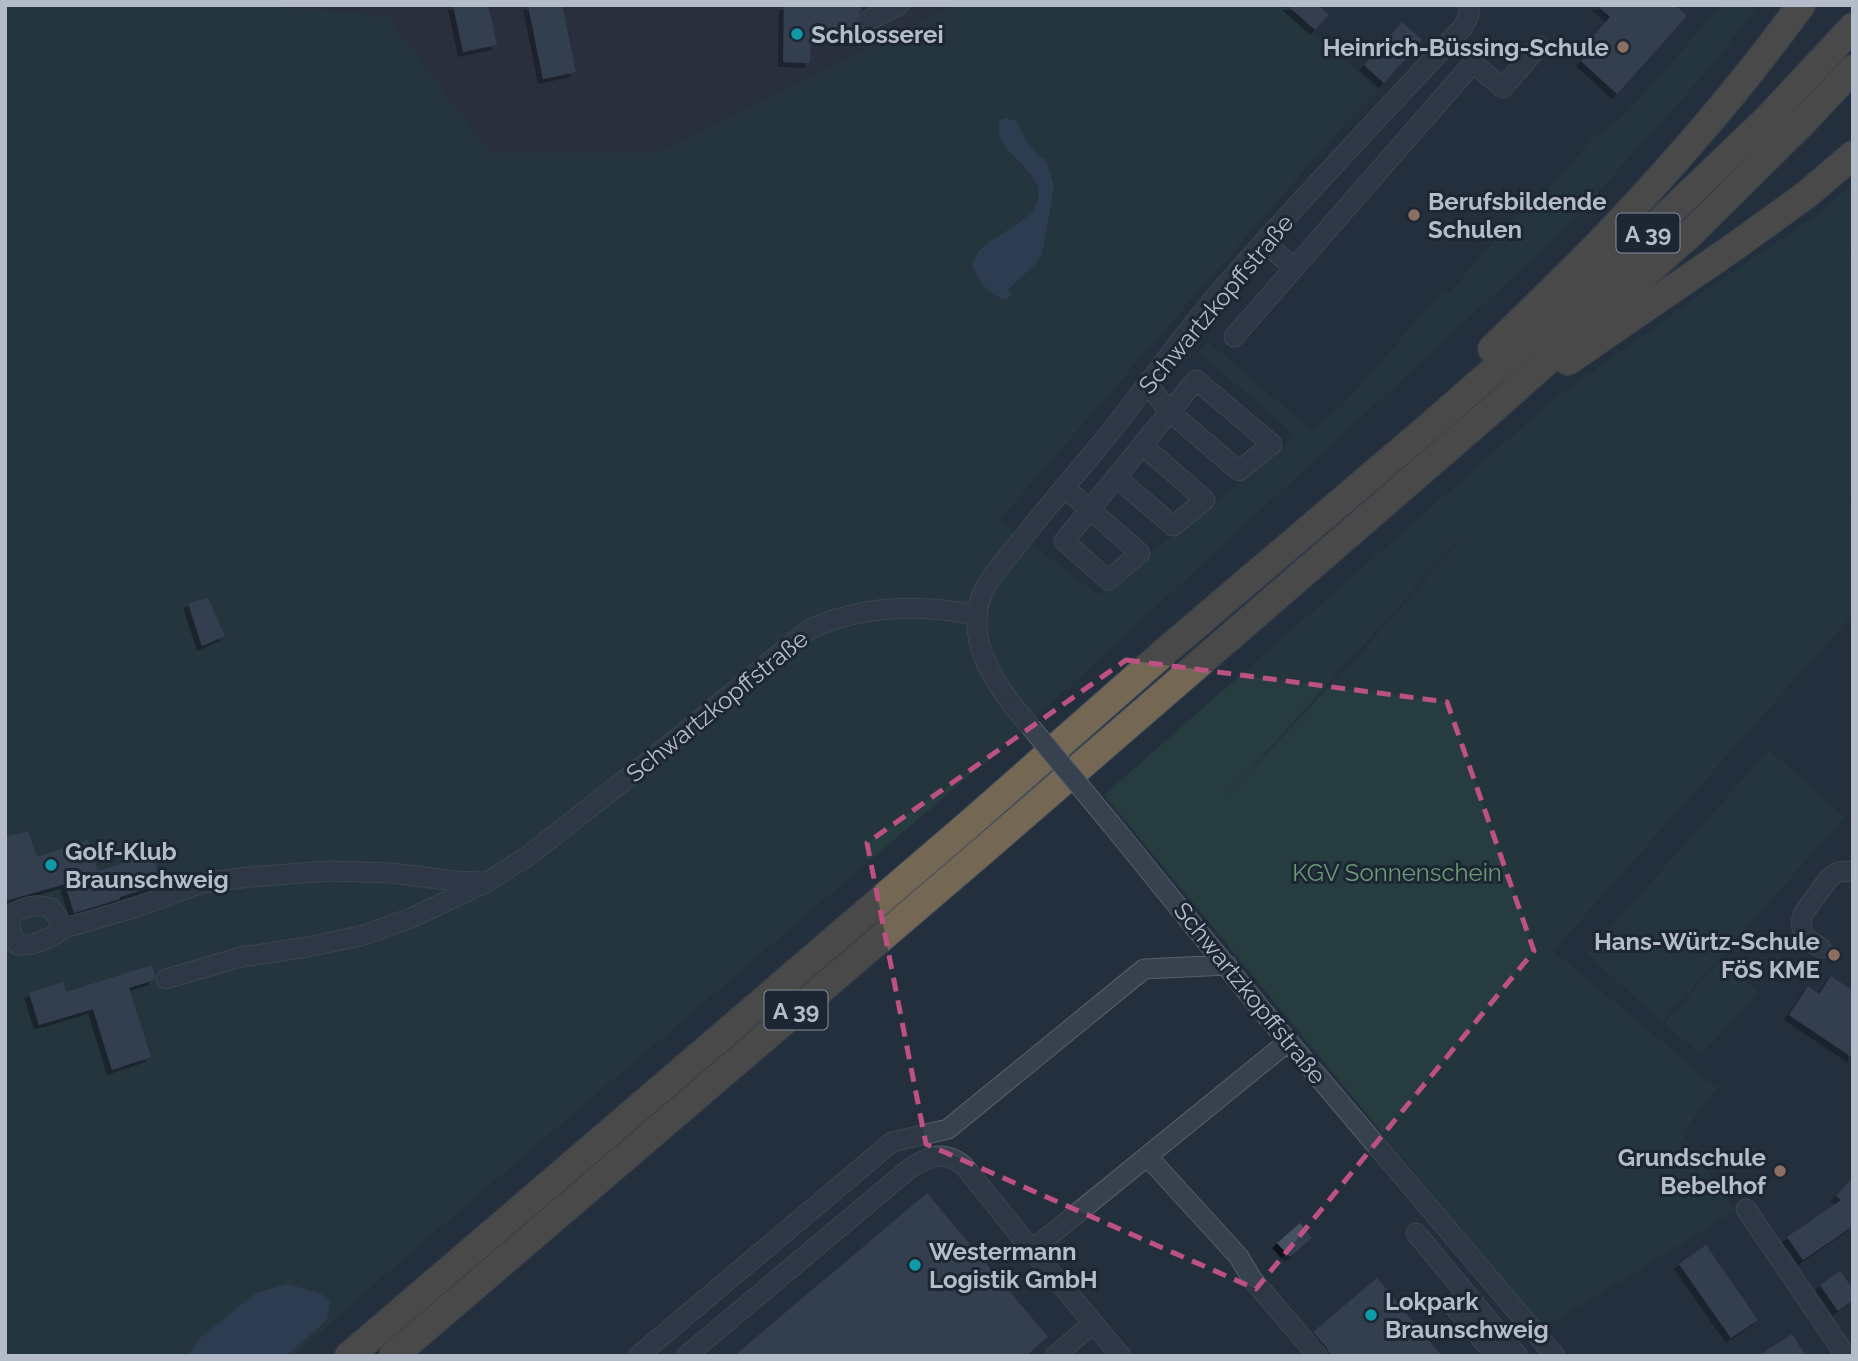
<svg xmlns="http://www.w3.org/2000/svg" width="1858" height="1361" font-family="Raleway,sans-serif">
<defs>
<filter id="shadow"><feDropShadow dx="-5" dy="5" stdDeviation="0" flood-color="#0009"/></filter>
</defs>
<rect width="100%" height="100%" fill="#242f3e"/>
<path fill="#32303f" d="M256 5H956L662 152 490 153 388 17Z"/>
<path fill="#263c3f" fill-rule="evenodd" d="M5 5H256L365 14 388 17 490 153 662 152 956 5H1283L1378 90 1347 121 1000 519 1098 595 1282 449 1294 434 1198 352 1207 341 1311 430 1344 404 1444 289 1449 293 1509 224 1534 206 1594 137 1627 113 1722 5H1758L1717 60 1564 230 1019 733 388 1272 294 1356H5Z
M1853 183V250L1849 255 1853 258V495L1847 501 1853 506V614L1553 951 1717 1088 1682 1133 1735 1211 1543 1328 1104 795 1552 401 1713 285 1819 214ZM1458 542 1378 634 1221 802 1457 542Z
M1769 750 1845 817 1662 1022 1587 954Z
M1721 960 1758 992 1701 1055 1664 1023Z"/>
<path fill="#394c67" d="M1006 118 1016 121 1024 137 1038 156 1045 159 1051 176 1054 187 1042 254 1034 265 1008 290 1011 295 1006 300C989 295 978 281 972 265 974 261 976 255 979 251 992 236 1031 221 1037 203 1049 168 989 154 1000 120Z
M288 1284 321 1294 330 1302 327 1320 286 1356H188L201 1337 256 1293Z"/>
<path fill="#455162" filter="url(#shadow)" d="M453 5H488L497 45 463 52Z
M528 5H562L576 72 543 79Z
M784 5H861V11L857 20 861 29V41H837L838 32 811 31 810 63 783 62Z
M1287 5H1318L1329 15 1315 30Z
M1597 5H1675L1687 16 1617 94 1581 61 1591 50 1585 45 1610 17Z
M1402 22 1422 40 1384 83 1364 65Z
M208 598 225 636 202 646 188 603Z
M28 831 37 857 88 840 98 871 152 854 162 884 120 897V899L74 913 65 884 5 901V837Z
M152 965 155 974 154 980 129 988 151 1057 112 1070 93 1009 39 1025 29 993 63 982 66 992Z
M1831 976 1853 991V1058L1789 1015 1808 986 1819 994Z
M1853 1177V1226L1803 1260 1787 1237 1841 1200 1836 1196Z
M927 1193 1048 1337 1026 1356H734Z
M1300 1223 1312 1238 1290 1257 1277 1243Z
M1706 1245 1758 1320 1731 1338 1679 1264Z
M1840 1271 1853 1289V1300L1838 1311 1820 1285Z
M1377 1278 1414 1323 1442 1356H1330L1327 1348 1313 1332Z
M1792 1334 1806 1356H1758Z"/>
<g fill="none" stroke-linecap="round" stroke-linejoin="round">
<defs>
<path id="minor" d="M869 20 899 5
M1265 243 1294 268
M1234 337 1473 63 1503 88 1539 46
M1116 477 1173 526 1205 500 1142 445 1196 380 1272 444 1239 471 1170 412 1147 384
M1064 487 1140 553 1108 580 1064 541 1136 453 1142 445
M1014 707C991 677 968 639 980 600 986 581 1002 564 1015 548 1042 513 1071 480 1099 446 1142 394 1179 339 1223 288 1301 199 1383 113 1463 27L1469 15V5
M1112 825 1265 1014 1555 1356
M65 928C50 938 36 946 18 945 11 934 8 927 11 914 26 907 35 903 51 908L65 928 137 907 202 883 249 877 329 871 392 873 454 881 483 882
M1821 948 1809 940 1803 933 1801 924 1803 914 1829 878 1838 872 1853 871
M166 979 241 957 308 947 364 935 411 918 487 882 528 856 653 758 810 629C862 605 921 604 977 615
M1147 1156 1239 1257 1252 1279 1318 1356
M1746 1209 1846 1356
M1416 1233 1518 1356
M1032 1250 1289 1041
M1452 1304 1496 1356
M638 1356 892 1142 948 1129 1144 969 1227 965
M686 1356 909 1169C929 1156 944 1149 964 1166L1032 1250 1121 1356
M1055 1356 1093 1323"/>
<path id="highway" d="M1492 349C1533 309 1574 270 1613 229 1680 158 1744 84 1801 5
M1568 361 1734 247 1806 195 1853 155
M349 1356 967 826 1168 649 1430 426 1619 261 1768 118 1853 27
M393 1356 985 849 1492 410 1690 234 1805 120 1853 69"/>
</defs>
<use href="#minor" stroke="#565f6c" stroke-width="21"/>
<use href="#highway" stroke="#434c59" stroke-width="30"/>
<use href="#minor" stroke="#38414e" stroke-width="19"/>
<use href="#highway" stroke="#746855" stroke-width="28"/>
<defs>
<path id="minor-bridge" d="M1014 707 1112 825"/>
</defs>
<use href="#minor-bridge" stroke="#565f6c" stroke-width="21" stroke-linecap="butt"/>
<use href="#minor-bridge" stroke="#38414e" stroke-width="19"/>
</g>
<path d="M0 0H1858V1361H0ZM1126 660 1447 702 1534 951 1256 1289 926 1144 867 843Z" fill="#242f3e" fill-opacity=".55" fill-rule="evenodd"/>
<path fill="none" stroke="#bd5182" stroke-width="5" stroke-dasharray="14 9" stroke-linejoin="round" d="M1126 660 1447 702 1534 951 1256 1289 926 1144 867 843Z"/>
<g fill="#0f9aa8" stroke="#1d2633" stroke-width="2.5">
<circle cx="797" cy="34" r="7"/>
<circle cx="51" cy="865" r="7"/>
<circle cx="915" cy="1265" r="7"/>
<circle cx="1371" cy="1315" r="7"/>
</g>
<g fill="#8d6e63" stroke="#1d2633" stroke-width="2.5">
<circle cx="1623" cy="47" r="7"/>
<circle cx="1414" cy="215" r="7"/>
<circle cx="1834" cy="955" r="7"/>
<circle cx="1780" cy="1171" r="7"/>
</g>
<g text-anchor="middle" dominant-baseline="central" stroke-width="6" stroke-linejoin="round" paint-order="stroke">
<g fill="#1d2633" stroke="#878f9c" stroke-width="2">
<rect x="1616.5" y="213.5" width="63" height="39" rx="5"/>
<rect x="764.5" y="990.5" width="63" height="39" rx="5"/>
</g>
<g font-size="23" font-weight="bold" fill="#b4bcc9">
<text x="1648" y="233">A 39</text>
<text x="796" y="1010">A 39</text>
</g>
<g font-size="24" font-weight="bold" fill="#b4bcc9" stroke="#1d2633" text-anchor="start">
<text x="811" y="34">Schlosserei</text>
<text x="1609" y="47" text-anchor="end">Heinrich-Büssing-Schule</text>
<text x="1428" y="201">Berufsbildende<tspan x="1428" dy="28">Schulen</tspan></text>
<text x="65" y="851">Golf-Klub<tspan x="65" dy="28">Braunschweig</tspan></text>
<text x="1820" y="941" text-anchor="end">Hans-Würtz-Schule<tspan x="1820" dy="28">FöS KME</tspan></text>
<text x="1766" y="1157" text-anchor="end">Grundschule<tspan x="1766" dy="28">Bebelhof</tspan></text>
<text x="929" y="1251">Westermann<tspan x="929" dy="28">Logistik GmbH</tspan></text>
<text x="1385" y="1301">Lokpark<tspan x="1385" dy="28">Braunschweig</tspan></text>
</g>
<g font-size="24" fill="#b4bcc9" stroke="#1d2633">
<text transform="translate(1216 304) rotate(-50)">Schwartzkopffstraße</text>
<text transform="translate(717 706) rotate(-39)">Schwartzkopffstraße</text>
<text transform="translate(1250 993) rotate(51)">Schwartzkopffstraße</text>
</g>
<g font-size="24" fill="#6b9a76" stroke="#1d2633">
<text x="1397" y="872">KGV Sonnenschein</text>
</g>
</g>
<rect width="1858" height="1361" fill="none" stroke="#b4bcc9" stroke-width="14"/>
</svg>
